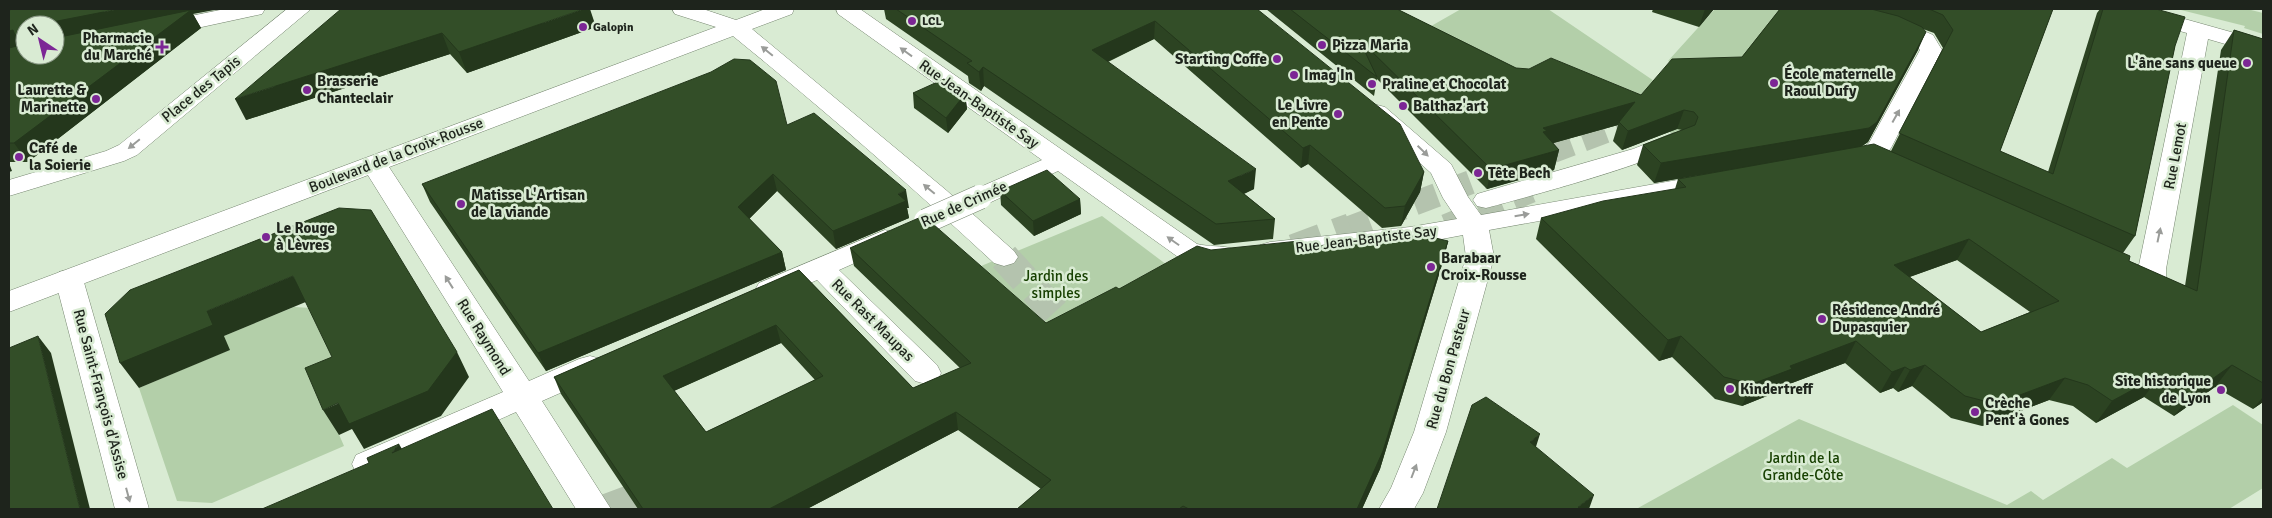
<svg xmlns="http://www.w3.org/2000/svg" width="2272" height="518" font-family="Signika,sans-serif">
<rect width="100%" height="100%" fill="#d9ebd3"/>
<path fill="#b3cfa9" d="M1461 9H1548L1660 85 1783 142 1676 135 1590 95 1518 91 1412 37Z
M1715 9H1798L1756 76 1676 66 1668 61Z
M2177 9H2247L2263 13V34L2244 28 2245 26Z
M1102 216 1179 274 1044 342 969 271Z
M294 307 311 308 347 382 321 393 344 446 212 503 177 501 139 388 229 350 224 336Z
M2233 405 2263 425V488L2229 509 1638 508 1799 419 2007 505 2031 491 2043 500 2112 458 2127 468Z"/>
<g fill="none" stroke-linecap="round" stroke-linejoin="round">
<path stroke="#b4c3ae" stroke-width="30" stroke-dasharray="30 15" stroke-linecap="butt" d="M1004 257 1084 344"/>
<path stroke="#b4c3ae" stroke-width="24" stroke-dasharray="24 12" stroke-linecap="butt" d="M1446 226 1531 191
M1347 229 1653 113"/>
<path stroke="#b4c3ae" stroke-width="30" stroke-dasharray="30 15" stroke-linecap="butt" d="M1294 249 1351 228
M606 509 667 486"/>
<defs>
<path id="street" d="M225 9H265L262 14 160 36 152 34 149 29 152 24Z
M287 9H311L137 155 124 161 9 196V180L106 151 119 145Z
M836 9H860L1197 244C1209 247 1221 245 1234 249L1238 255 1234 261 1210 265 1178 257 1058 171 989 203 980 205 971 203 967 197 971 191 1042 160 838 14Z
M1821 9H1853L1913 26 1933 35 1942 50 1891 148C1881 163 1854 169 1836 164L1832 159 1836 154 1861 149 1869 143 1920 50C1911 35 1843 19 1823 14Z
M2116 9H2149L2263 41V55L2208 39 2166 269V283L2162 290C2147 294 2124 286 2115 272L2119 265 2129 263 2139 265 2187 33 2118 14Z
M1377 105 1385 107 1451 164 1468 197 1481 215 1711 174 1720 176 1724 182 1720 188 1711 190 1489 230 1494 257 1446 432 1423 493 1414 509H1379L1391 488 1414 432 1466 257 1463 235 1410 245 1270 260 1260 257 1256 251 1260 245 1270 242 1410 227 1457 219 1443 198 1431 173 1369 117 1365 112 1369 107Z
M1674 133 1683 135 1686 140C1674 158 1516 200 1486 208L1477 206 1473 200 1477 194 1633 149Z
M374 156 383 159 387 164 529 381 579 359 590 356 601 359 605 367 601 375 542 401 611 509H576L516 412 380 473 368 477 356 473 352 464 356 455 503 392 361 164 365 159Z
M885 230 895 233 899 239 895 245 839 270 937 365 941 373 937 381 926 384 915 381 817 280 779 297 769 300 759 297 755 290 759 283Z
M69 270 79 272 83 279 149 509H115L55 279 59 272Z"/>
<path id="secondary" d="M672 9H703L736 20 765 9H794L792 14 752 29 946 190 1014 251 1018 257 1014 263 1004 266 994 263C910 185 823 109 733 36L9 312V291L716 27 675 14Z"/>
</defs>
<use href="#street" stroke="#768670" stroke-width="1"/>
<use href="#secondary" stroke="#768670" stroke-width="1"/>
<use href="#street" fill="#fff" fill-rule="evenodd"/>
<use href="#secondary" fill="#fff" fill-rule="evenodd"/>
<defs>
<path id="street-bridge" d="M926 221 980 197"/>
</defs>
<use href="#street-bridge" stroke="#768670" stroke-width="25" stroke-linecap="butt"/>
<use href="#street-bridge" stroke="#fff" stroke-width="24"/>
</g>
<path fill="#2c4322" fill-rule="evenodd" d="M341 9 596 27 467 73 450 54 246 120Z
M884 9H1257L1424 172 1420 192 1401 226 1382 228 1308 164 1301 168 1154 39 1108 62 1254 189 1244 194 1275 219 1273 239 1214 245 984 86 981 91 969 83 968 76 886 19Z
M1266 9H1397L1516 68 1641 95 1742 57 1780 9H2053L2000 151 2048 172 2097 13 2100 9H2156L2175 46 2135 236 2123 253 2129 261 2185 286 2221 50 2234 30 2263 39V402L2253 409 2215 387 2174 416 2144 397 2096 423 2073 406 2049 400 1982 426 1951 418 1912 386 1898 392 1893 388 1880 393 1845 363 1784 386 1782 390 1742 406 1715 399 1672 357 1659 361 1536 239 1541 218 1675 189 1678 179 1721 171 1654 183 1637 165 1643 145 1682 130 1677 129 1622 150 1613 141 1618 125 1553 143 1559 150 1554 170 1487 189 1377 79 1374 96ZM1923 29 1934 33 1943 48 1891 151 1861 147 1868 142 1918 50ZM1957 260 2030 312 1981 332 1909 277Z
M1653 9H1714L1699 27 1652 12Z
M9 10 193 14 201 28 28 162H9ZM25 25 55 55H25Z
M913 93 965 94 967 109 948 133 914 108Z
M787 125 909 208H907L909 218 836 249 777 191 749 219 782 252 786 270 546 371 430 202 422 184Z
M1000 191 1080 199 1081 214 1034 236 1001 205Z
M1448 241 1444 258 1380 469 1362 509H1017L1041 489 958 430 807 509H638L561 394 554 377 799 270 913 388 960 368 854 266 850 248 1046 323 1119 289 1211 250 1307 247ZM781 343 815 380 706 432 674 391Z"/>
<path fill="#24371c" d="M119 9H220L193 14 201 28 28 162 14 143 55 42V25H42V24Z
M584 9H590L596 27 467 73 459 52Z
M1705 9H1714L1699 27Z
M1155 21 1154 39 1092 69V50Z
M13 30 15 35 24 48 9 51V31Z
M1926 32 1918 50 1868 142 1860 147 1654 183 1661 163Z
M442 33 450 54 246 120 235 99Z
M983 67 984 86 981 91 979 72Z
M965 94 967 109 948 133 946 118Z
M1635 102 1619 122 1618 125 1543 146V128Z
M1684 110 1677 129 1622 150 1628 131Z
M1310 145 1308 164 1301 168 1303 148Z
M1559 150 1554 170 1487 189 1491 169Z
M9 163 12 171 9 172Z
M1256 169 1254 189 1227 201 1228 181Z
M1424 172 1420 192 1401 226 1405 206Z
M773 174 777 191 743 225 738 207Z
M906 190 909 208H907L909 218 836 249 833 231 898 194Z
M1080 199 1081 214 1034 236 1033 221Z
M1969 239 1957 260 1882 287 1894 265Z
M1448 241 1444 258 1380 469 1362 509H1357Z
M782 252 786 270 546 371 538 353Z
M293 276 308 301 224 336 230 350 139 388 120 363 207 311Z
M776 325 781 343 669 393 663 376Z
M38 336 51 353 90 509H80Z
M1681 336 1672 357 1659 361 1668 340Z
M1856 341 1845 363 1784 386 1782 390 1742 406 1752 384 1790 366Z
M457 352 469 377 441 416 364 449 352 429 339 435 323 410Z
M1925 365 1912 386 1898 392 1910 370Z
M2232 365 2215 387 2174 416 2191 394Z
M1905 367 1893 388 1880 393 1892 372Z
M2160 375 2144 397 2096 423 2112 401Z
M2065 378 2049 400 1982 426 1996 404Z
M2263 397V402L2253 409Z
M956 412 958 430 807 509H769Z
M1540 434 1534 453 1530 442Z
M399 444 409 461 392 453Z
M1594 495 1589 509H1577L1578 507Z"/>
<path fill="#334e28" stroke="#24371c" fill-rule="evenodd" d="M13 9H119L42 24V25H25V35H15L13 30 9 31V10Z
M341 9H584L459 52 442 33 235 99Z
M896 9H1257L1400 124 1424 172 1405 206 1385 208 1310 145 1303 148 1155 21 1092 50 1256 169 1228 181 1275 219 1216 224 983 67 979 72 967 63 972 61Z
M1290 9H1397L1516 68 1529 69 1551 58 1641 95 1672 59 1742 57 1780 9H1871L1898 16 1922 27 1926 32 1877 122 1869 128 1661 163 1643 145 1695 125 1698 117 1694 112 1684 110 1628 131 1619 122 1635 102 1543 128 1547 131 1543 132 1559 150 1491 169 1359 39 1377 77Z
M1929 9H2053L2000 151 2053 174 2103 9H2156L2185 17 2175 46 2135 236 1899 133 1953 30 1943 15Z
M191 10 14 143H9V48L25 44V55H55V38Z
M2234 30 2263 39V383L2232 365 2191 394 2160 375 2112 401 2088 385 2065 378 1996 404 1965 396 1925 365 1910 370 1905 367 1892 372 1856 341 1790 366 1792 369 1752 384 1724 377 1681 336 1668 340 1541 218 1603 201 1686 187 1678 179 1874 144 2130 256 2129 261 2197 291ZM1969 239 2059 301 1981 332 1894 265Z
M734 59 750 60 776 81 787 125 814 113 906 190 898 194 906 201 833 231 773 174 738 207 782 252 538 353 422 184 711 72Z
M944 79 965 94 946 118 913 93Z
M1047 170 1080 199 1033 221 1000 191Z
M339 208 371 210 457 352 428 391 349 424 338 403 323 410 305 368 332 357 293 276 207 311 213 325 120 363 105 314 130 290Z
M921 217H925L1046 323 1116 287 1119 289 1197 246 1211 250 1299 241 1307 247 1423 235 1448 241 1383 451 1357 509H1189L1183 506 1179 509H1017L1051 480 956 412 769 509H643L554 377 799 270 913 388 971 363 850 248ZM776 325 823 376 706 432 663 376Z
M38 336 80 509H9V348Z
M1486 397 1540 434 1530 442 1594 495 1578 507 1580 509H1437L1472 405Z
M492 409 553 509H262L369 463 367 458 399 444 392 453Z"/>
<defs><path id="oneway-solid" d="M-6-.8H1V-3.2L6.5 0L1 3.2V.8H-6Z" transform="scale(1.25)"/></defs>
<g fill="#9a9c99">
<use href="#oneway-solid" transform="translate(767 51) rotate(-141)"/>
<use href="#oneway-solid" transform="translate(906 52) rotate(-144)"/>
<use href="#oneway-solid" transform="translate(1896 116) rotate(-61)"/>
<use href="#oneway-solid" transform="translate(134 144) rotate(141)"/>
<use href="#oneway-solid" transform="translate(1423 151) rotate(44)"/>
<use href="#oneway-solid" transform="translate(929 189) rotate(-140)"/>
<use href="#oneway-solid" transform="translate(1522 215) rotate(-10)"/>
<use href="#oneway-solid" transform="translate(2159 235) rotate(-78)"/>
<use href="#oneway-solid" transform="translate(1173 241) rotate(-145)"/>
<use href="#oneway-solid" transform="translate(449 282) rotate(-122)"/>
<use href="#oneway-solid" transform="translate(1414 471) rotate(-69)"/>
<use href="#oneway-solid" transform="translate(128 495) rotate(75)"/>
</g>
<g fill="#7c2695" stroke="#d9ebd3" stroke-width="2">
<circle cx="912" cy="21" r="5"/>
<circle cx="583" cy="27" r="5"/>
<circle cx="1322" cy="45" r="5"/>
<path d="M159.5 39.5h5v5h5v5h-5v5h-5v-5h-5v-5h5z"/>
<circle cx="1277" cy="59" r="5"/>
<circle cx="2247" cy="63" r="5"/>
<circle cx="1294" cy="75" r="5"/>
<circle cx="1774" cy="83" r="5"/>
<circle cx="1372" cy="84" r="5"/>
<circle cx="307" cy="90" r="5"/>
<circle cx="96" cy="99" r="5"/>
<circle cx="1403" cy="106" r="5"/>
<circle cx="1338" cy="114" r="5"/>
<circle cx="19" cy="157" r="5"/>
<circle cx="1478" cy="173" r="5"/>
<circle cx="461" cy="204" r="5"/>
<circle cx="266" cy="237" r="5"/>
<circle cx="1431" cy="267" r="5"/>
<circle cx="1822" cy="319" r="5"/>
<circle cx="1730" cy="389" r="5"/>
<circle cx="2221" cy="390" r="5"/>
<circle cx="1975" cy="412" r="5"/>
</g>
<g text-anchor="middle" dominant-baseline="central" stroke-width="5" stroke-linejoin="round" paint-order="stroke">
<g font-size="12" font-weight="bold" fill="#1e241c" stroke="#d9ebd3" text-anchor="start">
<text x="922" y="21">LCL</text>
<text x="593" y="27">Galopin</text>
</g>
<g font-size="15" font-weight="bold" fill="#1e241c" stroke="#d9ebd3" text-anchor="start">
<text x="152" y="38" text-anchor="end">Pharmacie<tspan x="152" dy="17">du Marché</tspan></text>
<text x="1332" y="45">Pizza Maria</text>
<text x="1267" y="59" text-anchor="end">Starting Coffe</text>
<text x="2237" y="63" text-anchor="end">L'âne sans queue</text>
<text x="1784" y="74">École maternelle<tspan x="1784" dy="17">Raoul Dufy</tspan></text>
<text x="1304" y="75">Imag'In</text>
<text x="317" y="81">Brasserie<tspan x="317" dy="17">Chanteclair</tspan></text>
<text x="1382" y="84">Praline et Chocolat</text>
<text x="86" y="90" text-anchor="end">Laurette &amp;<tspan x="86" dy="17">Marinette</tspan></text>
<text x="1328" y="105" text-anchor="end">Le Livre<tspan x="1328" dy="17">en Pente</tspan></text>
<text x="1413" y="106">Balthaz'art</text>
<text x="29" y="148">Café de<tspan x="29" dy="17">la Soierie</tspan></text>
<text x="1488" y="173">Tête Bech</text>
<text x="471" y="195">Matisse L'Artisan<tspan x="471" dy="17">de la viande</tspan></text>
<text x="276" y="228">Le Rouge<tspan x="276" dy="17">à Lèvres</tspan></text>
<text x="1441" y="258">Barabaar<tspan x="1441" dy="17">Croix-Rousse</tspan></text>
<text x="1832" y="310">Résidence André<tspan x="1832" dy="17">Dupasquier</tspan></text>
<text x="2211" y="381" text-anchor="end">Site historique<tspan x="2211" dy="17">de Lyon</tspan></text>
<text x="1740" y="389">Kindertreff</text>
<text x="1985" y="403">Crèche<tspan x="1985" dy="17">Pent'à Gones</tspan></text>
</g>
<g font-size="15" fill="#1e241c" stroke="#d9ebd3">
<text transform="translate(201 89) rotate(-39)">Place des Tapis</text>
<text transform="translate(979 104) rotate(35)">Rue Jean-Baptiste Say</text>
<text transform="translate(396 155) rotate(-21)">Boulevard de la Croix-Rousse</text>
<text transform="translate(2175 156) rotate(-79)">Rue Lemot</text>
<text transform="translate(964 204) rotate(-24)">Rue de Crimée</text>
<text transform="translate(1366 239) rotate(-7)">Rue Jean-Baptiste Say</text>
<text transform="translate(873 320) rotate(45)">Rue Rast Maupas</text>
<text transform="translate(484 337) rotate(58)">Rue Raymond</text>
<text transform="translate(1448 369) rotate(-74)">Rue du Bon Pasteur</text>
<text transform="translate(101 394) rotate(75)">Rue Saint-François d'Assise</text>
</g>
<g font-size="15" fill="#174001" stroke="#d9ebd3">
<text x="1056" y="276">Jardin des<tspan x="1056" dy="17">simples</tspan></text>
<text x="1803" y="458">Jardin de la<tspan x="1803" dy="17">Grande-Côte</tspan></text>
</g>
</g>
<rect width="2272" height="518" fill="none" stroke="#1e241c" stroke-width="20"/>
<g transform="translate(40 40) rotate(325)"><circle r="24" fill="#d9ebd3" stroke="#8e9b8a"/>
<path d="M0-4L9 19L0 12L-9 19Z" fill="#7c2695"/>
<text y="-8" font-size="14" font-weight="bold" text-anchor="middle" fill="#1e241c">N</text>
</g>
</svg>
